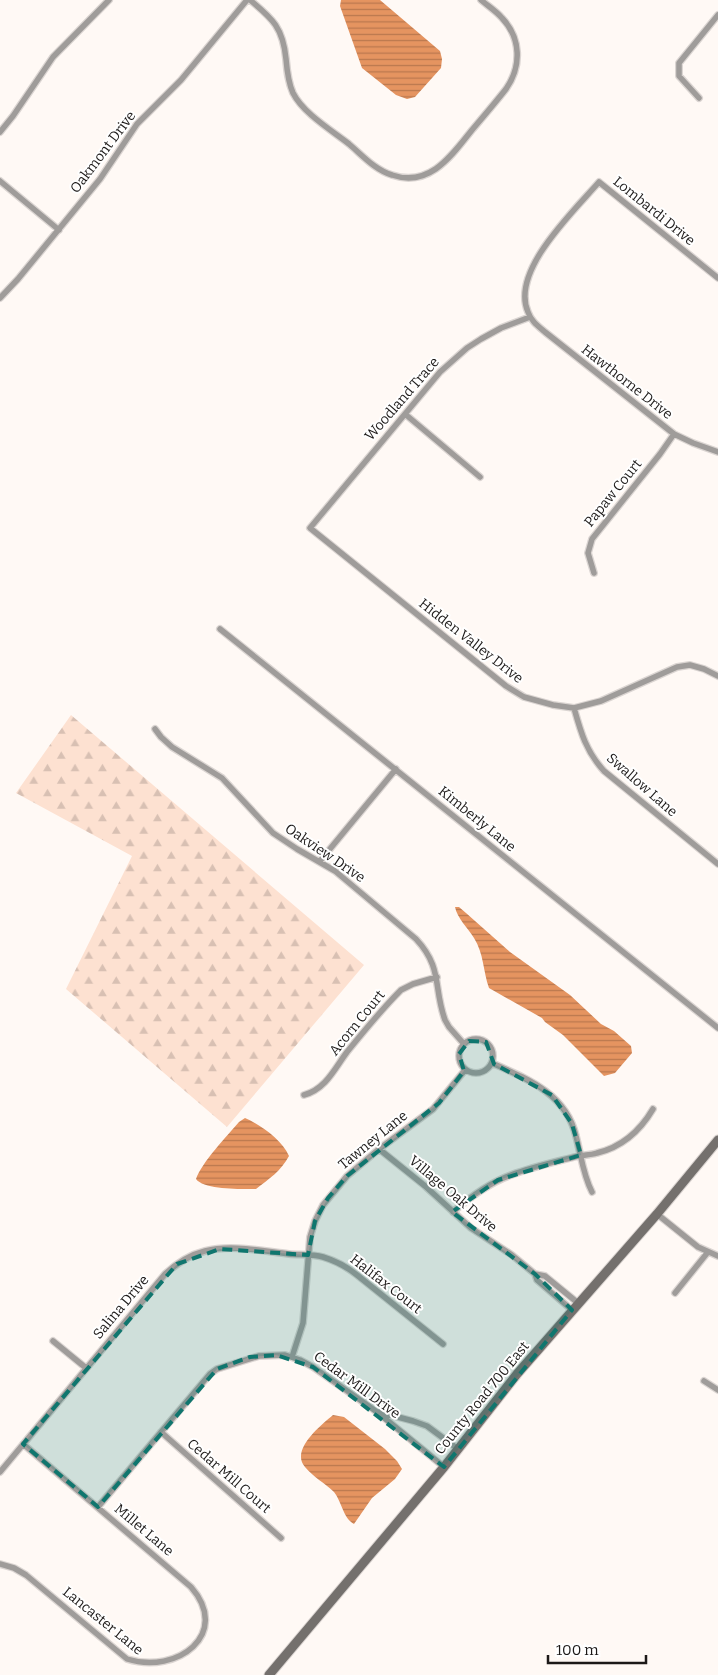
<svg xmlns="http://www.w3.org/2000/svg" width="718" height="1675" font-family="Bitter,serif">
<defs>
<pattern id="forest-firs" width="22" height="20" patternUnits="userSpaceOnUse" patternTransform="scale(1.25)"><rect width="22" height="20" fill="#fde1d1"/><path d="M5 1l3.5 6h-7zM16 11l3.5 6h-7z" fill="#d8c0b3"/></pattern>
<pattern id="water-rules" width="6" height="5" patternUnits="userSpaceOnUse" patternTransform="scale(1.25)"><rect width="6" height="5" fill="#e59460"/><path d="M0 2.5h6" fill="none" stroke="#b9784e"/></pattern>
</defs>
<rect width="100%" height="100%" fill="#fff9f5"/>
<path fill="url(#forest-firs)" d="M71 715 364 965 227 1127 66 989 132 856 16 793Z"/>
<path fill="url(#water-rules)" d="M341 0H380L440 51 442 59 441 68 415 97 407 99 396 95 362 68 340 6Z
M455 907H459L466 913 510 952 570 995 601 1024 614 1031 631 1046 632 1053 615 1073 604 1076 563 1035 545 1022 542 1018 489 988C483 971 484 954 474 938 468 928 457 918 455 907Z
M245 1118C261 1125 282 1140 289 1156 281 1171 269 1179 256 1189 242 1189 204 1190 196 1179 202 1162 227 1136 239 1122Z
M333 1415 344 1417 385 1449 397 1461 402 1469 395 1479 372 1498 354 1524C343 1518 342 1502 334 1492 325 1483 313 1477 305 1467 290 1450 321 1425 333 1415Z"/>
<g fill="none" stroke-linecap="round" stroke-linejoin="round">
<defs>
<path id="street" d="M250 0C273 19 283 28 286 59 287 71 288 82 293 93 303 113 331 130 349 144 362 155 375 170 392 175 430 188 452 155 472 130 483 117 495 103 506 89 522 66 521 38 502 18 496 11 488 6 481 0
M699 98 679 76V63L718 15
M0 132 13 116 53 57 109 0
M0 181 59 230
M718 278 599 182C574 211 510 271 528 312 531 321 538 326 545 332L674 434 693 443 718 452
M0 298 18 279 100 179 137 124 181 80 247 0
M530 317 501 328 481 339 467 348 440 372 310 528 506 686 524 697 553 705 574 708 601 701 677 667 690 665 704 669 718 676
M405 414 480 477
M594 573 588 553 592 539 660 454 674 434
M220 629 718 1028
M574 708C581 733 586 751 604 771L718 864
M155 729 161 737 172 747 222 778 273 833 297 849 335 871 416 939C443 968 433 987 445 1020L449 1027 464 1044
M320 861 396 769
M459 1056a17 17 0 1 1 34 0a17 17 0 1 1-34 0Z
M492 1063C528 1079 566 1094 576 1136 581 1155 583 1175 592 1192
M304 1095C326 1089 335 1068 347 1052 364 1031 382 1009 401 990L413 984 437 977
M379 1149 425 1186 471 1228 512 1255 535 1274 537 1280 572 1310
M453 1212C470 1197 489 1183 511 1175 532 1167 555 1162 578 1156 584 1155 591 1155 597 1153 622 1147 640 1131 653 1109
M657 1214 698 1247 718 1256
M535 1274 545 1276 578 1303
M675 1293 708 1252
M53 1341 86 1368
M292 1357 303 1323 310 1237 315 1221 323 1205 347 1176 379 1149 433 1109 465 1070
M704 1381 718 1390
M379 1412 413 1421 427 1426 458 1449
M161 1432 281 1538
M0 1472 165 1274C177 1263 189 1255 205 1251 231 1244 262 1251 289 1254 300 1255 312 1254 323 1257 336 1261 347 1267 357 1275L443 1344
M98 1507 210 1374 217 1369 259 1356 285 1355 300 1360 313 1367 377 1412 444 1467
M0 1564 14 1568 26 1575 127 1659C177 1675 232 1634 191 1587L23 1444"/>
<path id="secondary" d="M269 1675 444 1467 517 1374 657 1214 718 1140"/>
</defs>
<use href="#street" stroke="#dbd5d2" stroke-width="8"/>
<use href="#secondary" stroke="#dbd5d2" stroke-width="11"/>
<use href="#street" stroke="#9f9c9a" stroke-width="5.5"/>
<use href="#secondary" stroke="#74706d" stroke-width="9"/>
</g>
<path fill="#0f766e" fill-opacity="0.2" stroke="#0f766e" stroke-width="4" stroke-dasharray="10 6" stroke-linejoin="round" d="M469 1041 486 1042 494 1064 552 1095 572 1124 581 1155 498 1180 452 1212 535 1274 572 1310 444 1467 313 1367 276 1355 250 1357 217 1369 98 1507 23 1444 177 1264 220 1249 308 1255 315 1221 328 1198 347 1176 439 1103 464 1071 459 1054Z"/>
<g text-anchor="middle" dominant-baseline="central" stroke-width="4" stroke-linejoin="round" paint-order="stroke">
<g font-size="14" fill="#1c1918" stroke="#fff">
<text transform="translate(103 152) rotate(-53)">Oakmont Drive</text>
<text transform="translate(654 211) rotate(39)">Lombardi Drive</text>
<text transform="translate(627 382) rotate(38)">Hawthorne Drive</text>
<text transform="translate(402 399) rotate(-49)">Woodland Trace</text>
<text transform="translate(613 493) rotate(-51)">Papaw Court</text>
<text transform="translate(471 641) rotate(38)">Hidden Valley Drive</text>
<text transform="translate(642 785) rotate(41)">Swallow Lane</text>
<text transform="translate(477 819) rotate(39)">Kimberly Lane</text>
<text transform="translate(325 853) rotate(34)">Oakview Drive</text>
<text transform="translate(357 1023) rotate(-51)">Acorn Court</text>
<text transform="translate(373 1140) rotate(-39)">Tawney Lane</text>
<text transform="translate(453 1194) rotate(40)">Village Oak Drive</text>
<text transform="translate(386 1284) rotate(38)">Halifax Court</text>
<text transform="translate(121 1307) rotate(-50)">Salina Drive</text>
<text transform="translate(357 1385) rotate(36)">Cedar Mill Drive</text>
<text transform="translate(482 1398) rotate(-51)">County Road 700 East</text>
<text transform="translate(229 1476) rotate(41)">Cedar Mill Court</text>
<text transform="translate(144 1530) rotate(40)">Millet Lane</text>
<text transform="translate(103 1621) rotate(39)">Lancaster Lane</text>
</g>
</g>
<path d="M548 1655v8h98v-8" fill="none" stroke="#1c1918" stroke-width="2.5"/>
<text x="556" y="1655" font-size="15" fill="#1c1918" stroke="#ffffff" stroke-width="4" paint-order="stroke">100 m</text>
</svg>
